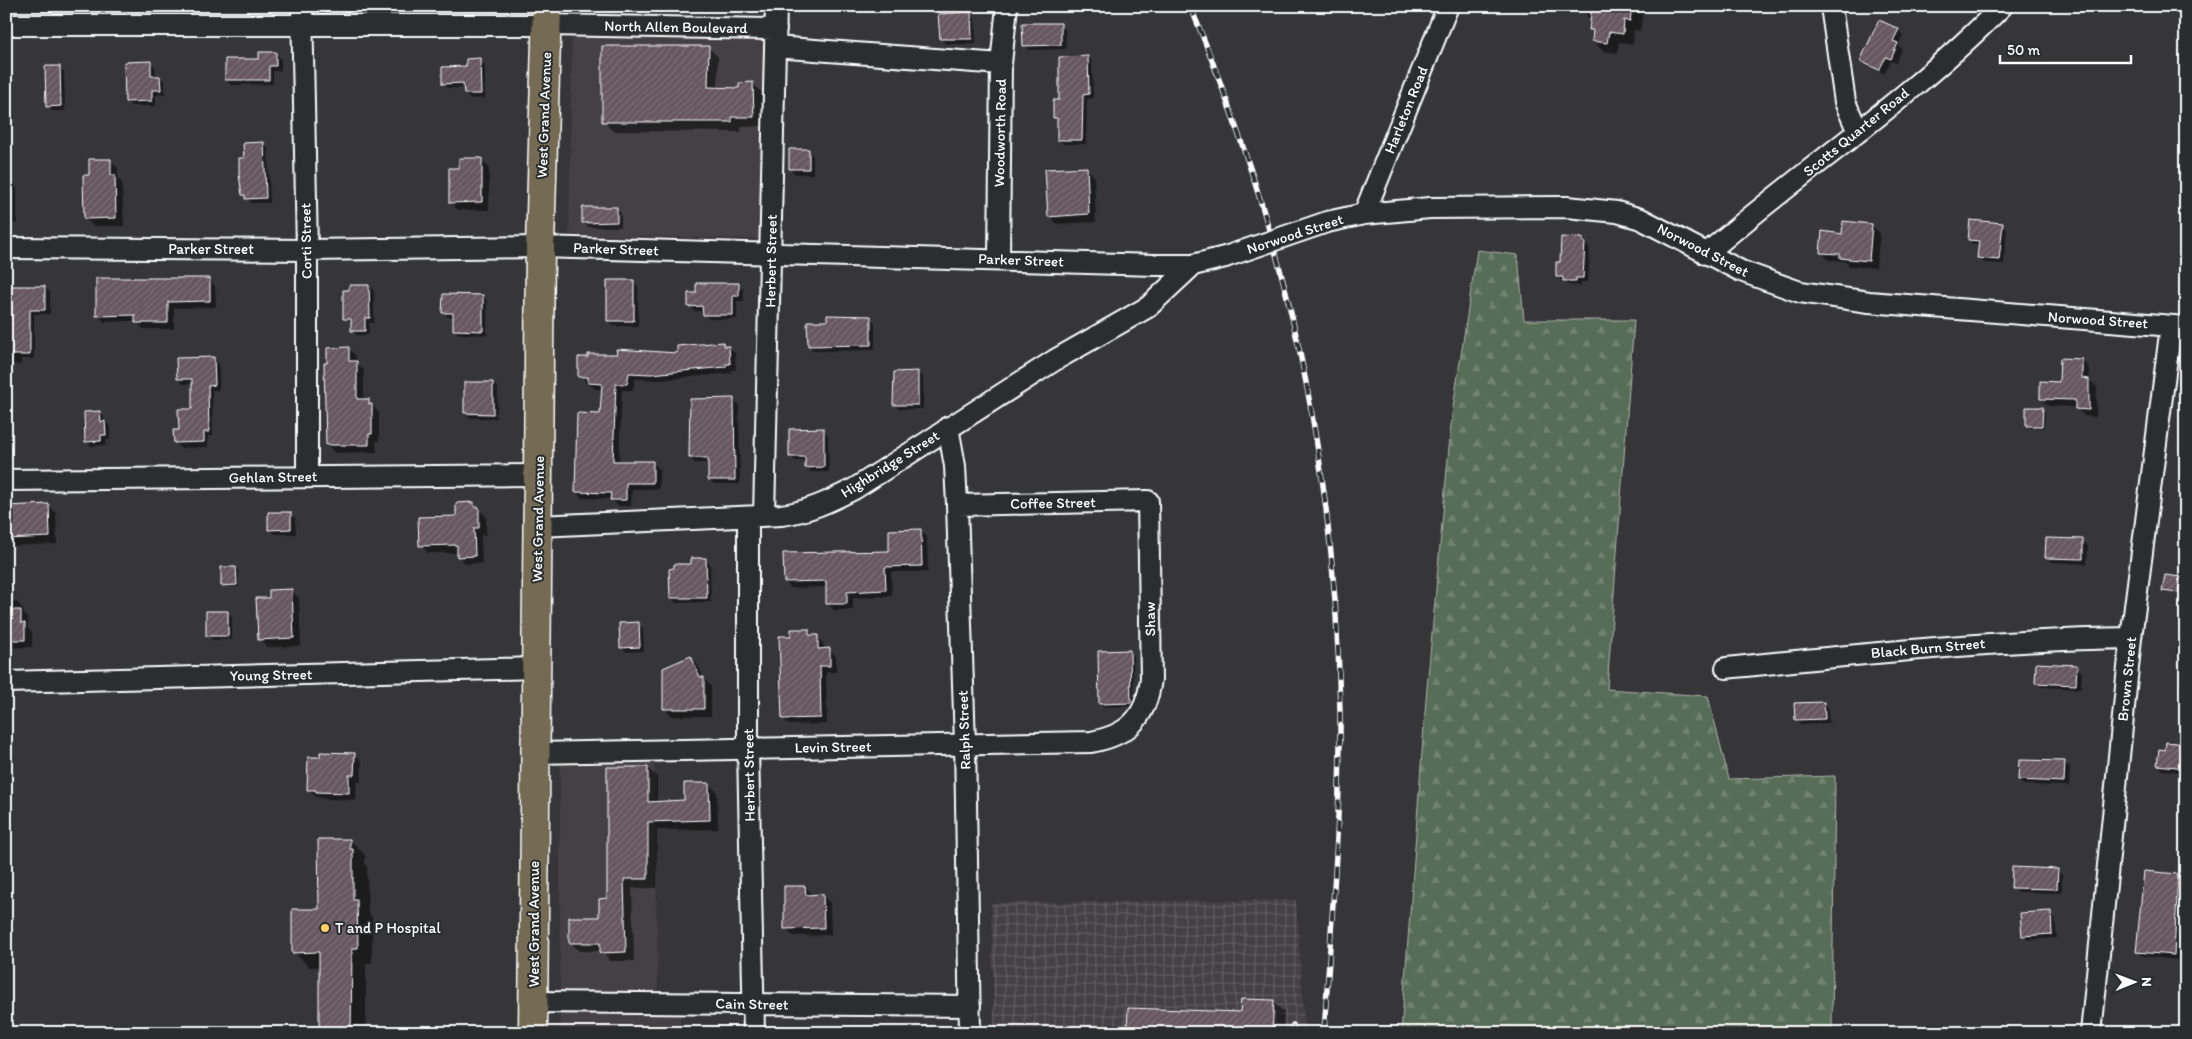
<svg xmlns="http://www.w3.org/2000/svg" width="2192" height="1039" font-family="Itim,sans-serif">
<defs>
<pattern id="industrial-grid" width="8" height="8" patternUnits="userSpaceOnUse" patternTransform="scale(1.25)"><rect width="8" height="8" fill="#443f44"/><path d="M0 4h8M4 0v8" fill="none" stroke="#605c60"/></pattern>
<pattern id="forest-firs" width="22" height="20" patternUnits="userSpaceOnUse" patternTransform="scale(1.25)"><rect width="22" height="20" fill="#586d58"/><path d="M5 1l3.5 6h-7zM16 11l3.5 6h-7z" fill="#718371"/></pattern>
<pattern id="building-hatch" width="6" height="6" patternUnits="userSpaceOnUse" patternTransform="scale(1.25)"><rect width="6" height="6" fill="#66565f"/><path d="M-1 1l2-2M0 6l6-6M5 7l2-2" fill="none" stroke="#7d6f77"/></pattern>
</defs>
<rect width="100%" height="100%" fill="#363538"/>
<filter id="ink" filterUnits="userSpaceOnUse"><feTurbulence type="fractalNoise" baseFrequency=".02" numOctaves="2"/><feDisplacementMap in="SourceGraphic" scale="10" xChannelSelector="R" yChannelSelector="G"/><feConvolveMatrix kernelMatrix="1 2 1 2 8 2 1 2 1" color-interpolation-filters="sRGB"/></filter>
<g filter="url(#ink)">
<path fill="#443f44" d="M572 28 769 35 764 239 569 235Z
M654 755 658 992 681 993 680 1033H560V756Z"/>
<path fill="url(#industrial-grid)" d="M1296 900 1305 1033H994L991 903Z"/>
<path fill="url(#forest-firs)" stroke="#acb6ac" d="M1477 250 1518 255 1524 320H1634L1607 689 1708 696 1729 779 1835 776 1832 1033H1401L1426 699 1452 414Z"/>
<path fill="#0007" d="M711 6H744V12H716Z
M1537 6H1644L1640 31 1634 30 1633 44 1619 42 1617 53 1603 51 1593 41 1594 33 1590 29 1591 20 1585 14Z
M970 14 975 18 976 44H946L941 39Z
M1060 24 1065 29 1066 49 1029 50 1024 45Z
M1898 30 1903 35 1898 45 1902 49 1896 63 1891 61 1884 74 1862 61Z
M708 47 718 57V89H741L753 84 763 94V126L741 127V132L613 131 603 121Z
M276 54 281 59V71H273V84L231 85 226 80 260 60Z
M1088 57 1092 62 1093 98 1087 99 1086 144H1063L1058 140V122L1054 117 1061 102Z
M480 60 485 65V98L470 99 465 94V88H448L443 84Z
M150 62 155 67 156 78 160 77 165 82V94L156 95V106H131L126 101Z
M59 67 64 72 65 111H52L47 106Z
M263 143 268 148 270 203H251L243 194 245 159Z
M809 151 813 156V174H795L790 169Z
M110 160 118 168V179L122 183 124 226H93L85 219 90 176Z
M481 160 489 167V210H458L450 202 461 169Z
M1086 168 1094 176 1096 222 1057 224 1049 216Z
M6 183H12L17 188V223L6 224Z
M616 208 621 213V227H588L583 222Z
M1845 223 1872 226 1880 233 1876 268 1849 266 1845 261 1829 260 1821 252 1843 235Z
M2002 225 2007 229 2004 264 1984 263 1979 258 1980 245H1974L1969 240Z
M1583 239 1590 248 1588 282H1581V286L1569 285 1557 277 1561 263Z
M209 279 215 286 216 307 174 308V329H143L136 321 104 322 98 315Z
M633 281 638 286V326H613L608 321Z
M738 284 743 289 744 301H737V319H709L704 315V311H694L690 306 697 294Z
M369 286 374 291V323H369V335H357L352 330V323L345 318 350 291Z
M6 287H45L50 292V314H34V359H21V365L6 363Z
M483 296 487 301V335L459 334 454 330V317H448L443 313Z
M870 318 875 322V350L814 351 809 346Z
M723 343 735 353 736 370H731L732 373 658 380 635 379 633 390H622L619 462H652L659 468V489H632L631 506H618L611 499 582 498 576 492 601 415 603 389H595L579 376Z
M349 349 356 356V363L364 370V400H368L379 413V441H376L377 452 335 453 327 445Z
M214 359 219 364V390H212L213 436H208V447L180 448 175 443 194 410 193 384H183L178 379Z
M2082 360 2089 368V380L2097 387 2096 417 2084 416 2076 407 2049 406 2041 399 2060 383Z
M918 372 923 377V409H899L894 404Z
M493 383 498 388 497 413 468 412V415H497V418H470L465 413Z
M734 400 739 405 740 484H714L709 479V463H695L690 458Z
M2042 409 2045 411 2044 428H2029L2027 426Z
M100 412 110 427V440H106V445L91 446 86 441Z
M823 430 828 435 829 472H811L806 467V461H795L790 456Z
M473 504 486 516V535H481L482 563 466 564 458 556V553H428L421 545Z
M49 506 56 513 57 544 10 546 6 542V507Z
M290 513 295 518 296 534H274L269 529Z
M921 531 927 537 928 572H891L892 596 853 598V610H834L828 604 827 587 791 588 785 582 890 552Z
M2083 541 2088 546 2087 564 2051 562 2046 557Z
M2184 541H2186V558L2183 555Z
M705 559 710 564 711 602 676 603 671 598Z
M236 568 238 570 239 587H225L223 585Z
M2180 578 2182 580 2180 595 2164 590Z
M292 591 299 598 301 646 267 647 259 639 270 599Z
M6 601H16L23 609 24 614 28 619V629L32 632V647L6 648Z
M227 612 232 617V640H229V615H227V640H212L208 635Z
M638 624 643 629 644 651 626 652 621 647Z
M2179 627 2186 628V656H2181L2176 651Z
M808 631 823 643 824 650H829L836 656V672H826L827 724 789 725 783 719 792 637Z
M1129 652 1133 655 1134 706 1103 707 1100 703Z
M691 657 698 665 704 679 711 686V716H672L664 708Z
M2077 667 2082 672 2081 689 2041 687 2036 682Z
M2180 683H2186V705L2178 700Z
M1823 703 1828 708 1829 723 1801 725 1797 720Z
M2186 745V772L2163 770 2158 765 2166 751Z
M355 754 362 762 361 782H357L356 800 325 799 316 797 308 789Z
M2065 763 2070 767 2069 786 2024 785 2019 780Z
M648 768 657 777V803L686 801 709 784 717 792 718 829 657 830V888H632L634 961H610L602 951H579L570 942 600 919Z
M350 840 365 855V864L367 866 368 912 372 917V963H366V1033H320V967H309L294 952 320 910Z
M2057 870 2062 875V893L2018 892 2013 887Z
M2177 875 2182 880 2179 960 2142 956 2137 951Z
M805 887 813 895 823 896 830 903 831 935 793 936 785 928Z
M2050 913 2055 918 2057 938 2028 940 2023 935Z
M1273 1002 1284 1012 1283 1033H1128L1241 1014Z
M2135 1026H2150L2155 1033H2135Z"/>
<path fill="url(#building-hatch)" stroke="#fff" d="M1592 6H1632L1630 21 1624 20 1623 34 1609 32 1607 43 1592 41 1593 30H1589Z
M971 12 972 39H940L938 14Z
M1879 20 1899 29 1893 41 1898 43 1891 59 1886 57 1879 70 1860 61Z
M1022 23H1061V45L1023 46Z
M602 46H709L708 87 739 88V83L753 82 754 117H732V122H602Z
M259 52H276V66H269V80H225V59H259Z
M1088 56 1089 94 1083 95 1082 140H1057V118H1053V100H1059V57Z
M480 58 481 94H464L463 83 442 84V67L466 66V59Z
M151 61V76H160L161 90H152V101L125 102 124 62Z
M45 66H60L61 106 46 107Z
M264 142 266 198 245 199V195H242L239 175V158H244L243 143Z
M789 149H809V169H789Z
M459 158H482V202L449 203V168H459Z
M89 159H111V175H115L116 218 84 219 83 175H89Z
M1087 167 1089 214 1048 217 1045 169Z
M582 207H617V222L582 223Z
M1970 220 2003 223 1999 260 1977 258 1979 241 1968 240Z
M1843 221 1872 224 1869 261 1840 258V254L1820 253 1822 231 1842 234Z
M1561 237 1583 238V242H1585L1583 278H1576V281H1563V277H1556V262H1560Z
M96 278H210V301L168 302V323H135V315L96 316Z
M607 280H634V321H607Z
M696 283H739V296H733V315H703L702 306 688 307V293H696Z
M349 285H369L370 318H365V331H351V319H343V290H349Z
M6 286H45V310H30V355H6Z
M443 294 483 295V331L453 330V313H442Z
M827 315 871 316V345L808 346 807 321H827Z
M723 342 724 346H729L730 364H726V367L651 374 629 373 627 384H616L613 461H653V483H626V500H610L611 493 575 492 577 413 600 414 602 384 588 383V377H578V357H588V354H617L616 349 677 353V346Z
M349 347V361H357V399H369V404H372V434H369V445H326L324 363H327V348Z
M214 357 215 385 208 386 209 432H204V442L174 443 173 430H179L178 409H192V379H177L176 358Z
M2060 358 2082 359V378L2089 379V410L2075 409V400L2040 399V381L2059 382Z
M918 371V405H893L894 372Z
M464 382H493V414L464 413Z
M734 398 735 480H708V458H689L690 399Z
M2026 407H2043L2042 426H2026Z
M100 411 101 422 105 421 106 435H101V441L85 442 84 412Z
M824 428V467L805 468V457H789V429Z
M474 502V507H479V528H474L475 556 457 557V545L419 546 418 517 456 516V503Z
M49 504 50 537 6 539V506Z
M268 512H291V529L268 530Z
M921 529 922 566 885 567 886 590 847 592V604H826V581L784 582 783 553 889 551V530Z
M2046 538 2083 539V559L2045 558Z
M691 558H706L707 598H670L669 569 674 568V564H691Z
M221 567H236L237 585 221 586Z
M2165 575 2181 577 2178 593 2162 591Z
M292 589 294 638 258 640 256 598H269V590Z
M6 610H21V623H25V640H6Z
M206 611H228V636H206Z
M639 622 640 647 620 648 619 623Z
M791 629H809V635H818V649L830 648V666H820L821 718 782 719 779 636H791Z
M1130 650 1131 703 1099 704 1098 651Z
M691 656 700 677H704V709H663V668Z
M2036 663 2077 665 2076 685 2035 683Z
M1824 702 1825 719 1795 720 1794 703Z
M2166 742 2186 744V768L2157 765 2159 749 2165 750Z
M320 752 355 753 354 775H349V793L316 792V790H307L308 757H320Z
M2019 760 2065 761 2064 782 2018 780Z
M607 767H648V802L684 800V783H709L710 820 648 822V879H624L626 952 600 953V943H569V917H599V899L607 898Z
M318 839H350V849H353V900H357L358 948H352L351 1033H319V952L292 953V909H319Z
M2012 867 2058 869 2057 889 2011 888Z
M2144 871 2178 874 2174 955 2136 952Z
M784 886H805L806 895 823 894 824 928 784 929Z
M2051 911 2052 934 2022 936 2020 913Z
M1241 999 1274 1000 1272 1033H1127L1128 1008 1240 1012Z"/>
<g fill="none" stroke-linecap="round" stroke-linejoin="round">
<defs>
<path id="minor" d="M302 6 307 250V477
M1831 6 1845 102 1858 132
M6 25H547L776 29
M775 47 1001 64
M1364 214 1448 6
M1327 222 1364 214 1430 208 1567 207 1617 212 1641 219 1741 271 1800 292 1869 302 2186 327
M6 248 307 250 540 247 1155 265H1193L1225 257
M1706 254C1803 170 1912 98 2002 6
M999 259 1001 64 1007 6
M948 427 955 466 957 505 965 744 970 1033
M6 480 539 475
M764 516 776 6
M748 518V748L754 1033
M538 526 781 515C808 512 830 501 854 489L1055 360 1148 307 1193 265
M1726 668C1861 654 1995 640 2131 638
M6 682 537 668
M536 753 1091 742C1129 735 1146 718 1151 679L1148 501 957 505
M534 1002 970 1006
M2091 1033 2131 638 2171 326"/>
<path id="highway" d="M533 1033 540 247 547 6"/>
</defs>
<use href="#minor" stroke="#fff" stroke-width="24"/>
<use href="#highway" stroke="#fff" stroke-width="31"/>
<use href="#minor" stroke="#2a2d2e" stroke-width="20"/>
<use href="#highway" stroke="#746b52" stroke-width="28"/>
<defs>
<path id="rail" d="M1190 6C1210 51 1226 98 1242 144 1305 327 1337 518 1340 712 1341 819 1331 926 1324 1033
M1293 1033V1025"/>
</defs>
<use href="#rail" stroke="#fff" stroke-width="5.5"/>
<use href="#rail" stroke="#2a2d2e" stroke-width="4" stroke-dasharray="11" stroke-linecap="butt"/>
<defs>
<path id="minor-bridge" d="M1225 257 1327 222"/>
</defs>
<use href="#minor-bridge" stroke="#fff" stroke-width="24" stroke-linecap="butt"/>
<use href="#minor-bridge" stroke="#2a2d2e" stroke-width="20"/>
</g>
</g>
<circle fill="#ffd166" stroke="#2a2d2e" stroke-width="2" cx="325" cy="928" r="5"/>
<g text-anchor="middle" dominant-baseline="central" stroke-width="4" stroke-linejoin="round" paint-order="stroke">
<g font-size="15" fill="#fff" stroke="#2a2d2e">
<text transform="translate(676 27) rotate(1)">North Allen Boulevard</text>
<text transform="translate(1406 110) rotate(-68)">Harleton Road</text>
<text transform="translate(544 115) rotate(-88)">West Grand Avenue</text>
<text transform="translate(1856 132) rotate(-39)">Scotts Quarter Road</text>
<text transform="translate(1000 133) rotate(-89)">Woodworth Road</text>
<text transform="translate(1295 234) rotate(-18)">Norwood Street</text>
<text transform="translate(306 241) rotate(-91)">Corti Street</text>
<text x="211" y="249">Parker Street</text>
<text transform="translate(616 249) rotate(2)">Parker Street</text>
<text transform="translate(1703 250) rotate(27)">Norwood Street</text>
<text transform="translate(1021 260) rotate(2)">Parker Street</text>
<text transform="translate(771 261) rotate(-89)">Herbert Street</text>
<text transform="translate(2098 320) rotate(4)">Norwood Street</text>
<text transform="translate(890 464) rotate(-32)">Highbridge Street</text>
<text transform="translate(273 477) rotate(-1)">Gehlan Street</text>
<text transform="translate(1053 503) rotate(-1)">Coffee Street</text>
<text transform="translate(538 519) rotate(-89)">West Grand Avenue</text>
<text transform="translate(1150 619) rotate(-91)">Shaw</text>
<text transform="translate(1928 648) rotate(-5)">Black Burn Street</text>
<text transform="translate(271 675) rotate(-1)">Young Street</text>
<text transform="translate(2127 679) rotate(-84)">Brown Street</text>
<text transform="translate(964 730) rotate(-92)">Ralph Street</text>
<text transform="translate(833 747) rotate(-1)">Levin Street</text>
<text transform="translate(749 775) rotate(-91)">Herbert Street</text>
<text transform="translate(534 924) rotate(-90)">West Grand Avenue</text>
<text transform="translate(752 1004) rotate(1)">Cain Street</text>
</g>
<g font-size="15" fill="#fff" stroke="#2a2d2e" text-anchor="start">
<text x="335" y="928">T and P Hospital</text>
</g>
</g>
<rect width="2192" height="1039" fill="none" stroke="#2a2d2e" stroke-width="25"/>
<rect x="12" y="12" width="2167" height="1014" fill="none" stroke="#fff" stroke-width="2" filter="url(#ink)"/>
<g transform="translate(2134 982) rotate(89)" stroke="#2a2d2e" stroke-width="4" paint-order="stroke">
<path d="M0-4L9 19L0 12L-9 19Z" fill="#ffffff"/>
<text y="-8" font-size="14" font-weight="bold" text-anchor="middle" fill="#ffffff">N</text>
</g>
<path d="M2000 55v8h131v-8" fill="none" stroke="#ffffff" stroke-width="2.5"/>
<text x="2007" y="55" font-size="15" fill="#ffffff" stroke="#2a2d2e" stroke-width="4" paint-order="stroke">50 m</text>
</svg>
